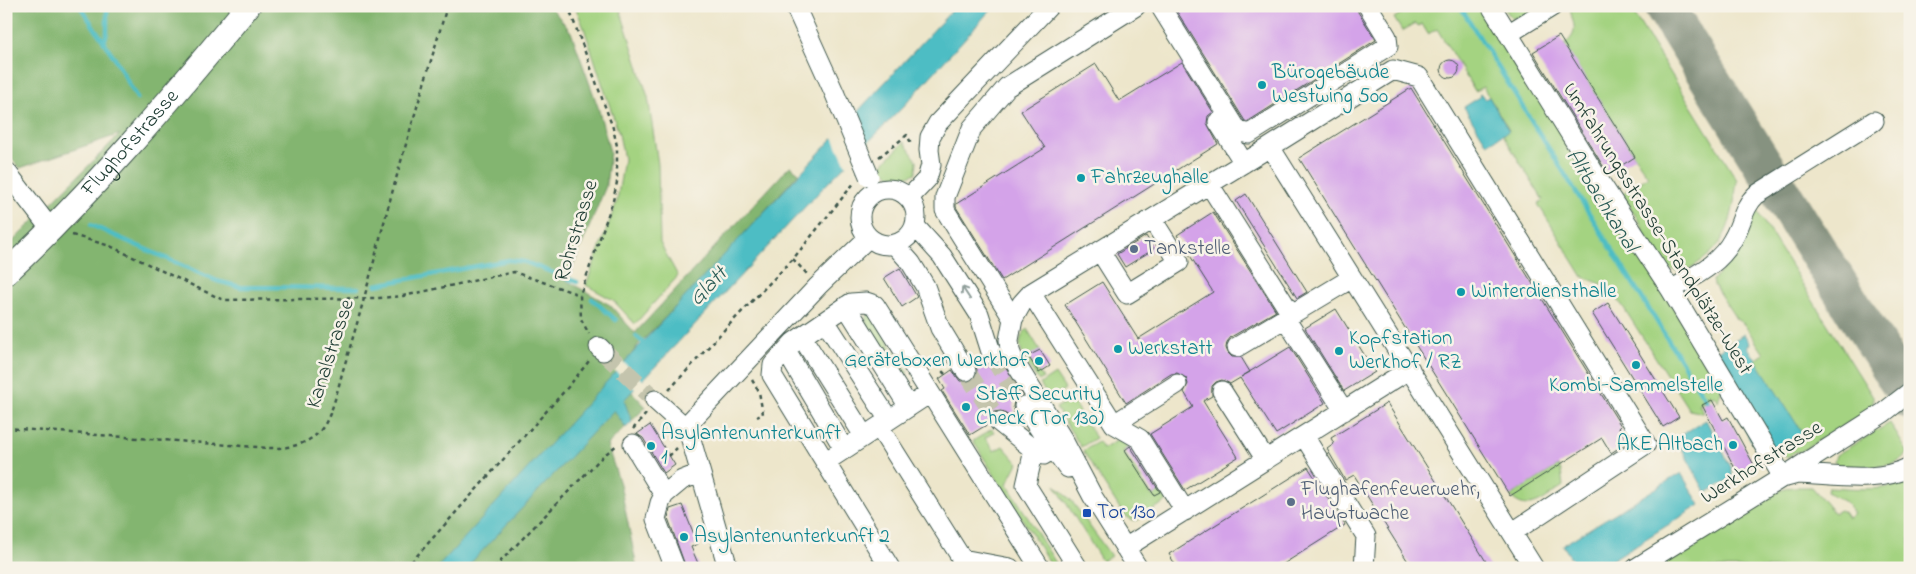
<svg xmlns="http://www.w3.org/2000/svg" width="1916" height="574" font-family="'Indie Flower',sans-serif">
<rect width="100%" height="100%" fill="#f7f3e8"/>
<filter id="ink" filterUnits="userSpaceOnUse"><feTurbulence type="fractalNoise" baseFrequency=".02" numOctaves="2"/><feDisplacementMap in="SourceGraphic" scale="10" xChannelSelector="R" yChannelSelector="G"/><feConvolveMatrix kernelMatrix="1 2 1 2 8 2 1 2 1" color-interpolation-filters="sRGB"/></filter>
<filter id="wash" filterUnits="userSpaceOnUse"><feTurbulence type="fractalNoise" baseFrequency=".0096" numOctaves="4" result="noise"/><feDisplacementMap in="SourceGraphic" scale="20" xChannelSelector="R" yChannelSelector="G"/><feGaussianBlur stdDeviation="1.12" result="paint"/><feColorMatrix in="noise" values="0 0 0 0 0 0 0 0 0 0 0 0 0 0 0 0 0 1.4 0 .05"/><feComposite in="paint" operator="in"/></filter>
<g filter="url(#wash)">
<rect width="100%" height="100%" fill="#ede6cb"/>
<path fill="#a4d381" stroke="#62885a" d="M575 6H619L648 97 658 164 660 243 678 276 635 324 613 300 586 285 617 201 624 159 619 134 584 28Z
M1413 6H1487L1722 387 1718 401 1714 395 1699 404 1704 413 1689 410 1622 305 1606 290 1607 286 1583 277 1538 204 1543 200 1503 135 1509 130 1483 87 1475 91 1437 29 1428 34 1422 24 1418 26 1416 23 1402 31 1394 18Z
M1503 6H1544L1519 22 1516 17 1512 19Z
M1570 6H1629L1737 180C1734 205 1731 233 1712 252 1704 260 1693 266 1684 273L1661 266 1645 242 1642 226 1622 194 1648 177 1564 45C1582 30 1571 24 1570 6Z
M904 142 917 161 916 173C901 180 892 178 880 167Z
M1755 208 1873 397V404L1869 410 1800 452H1795L1788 457 1782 454 1734 379 1736 373 1764 354 1744 324 1736 319 1733 314 1714 285 1713 280 1736 255 1748 231Z
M871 313 908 373 903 375 898 374 866 322V316Z
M1027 329 1040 350 1029 357 1043 378 1039 381C1029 366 1010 345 1027 329Z
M1055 374 1065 389 1050 399 1040 384Z
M1071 399 1096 438 1081 447 1056 408Z
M1890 423 1908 453C1895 472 1859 466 1839 465L1834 462 1836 455Z
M992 429 994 432 985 438 994 451 1003 446 1018 463 1007 484 1059 568H1053L973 441Z
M1123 437 1134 444 1123 451 1152 496 1163 490 1169 499 1138 520H1132L1124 515 1083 451 1098 442 1103 449Z
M1558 466 1561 471 1563 486C1545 498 1529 516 1510 496Z
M1910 480V568H1654L1773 493 1791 487H1812L1834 513 1840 510 1844 512 1848 518 1854 514 1846 502 1827 492 1828 487C1855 488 1885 493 1910 480Z
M1055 485 1071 500 1111 556 1102 561Z"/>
<path fill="#83b56f" stroke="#517952" d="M6 6H550L571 32 598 107 610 152 606 186 567 281 610 305 635 333 790 166 799 173 702 280 638 345 617 376 646 407 607 445 620 484 637 568H6V248L120 134 20 168 6 153Z"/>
<path fill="#4ebdc4" stroke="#367d7c" d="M956 6H994L903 107 820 191 624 400 632 422 626 428 614 410 466 568H437L641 344Z
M1481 94 1485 99 1489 97 1509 131 1487 144 1464 107 1480 97 1479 95Z
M1744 334 1750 344 1747 346 1803 434 1762 460 1705 359Z
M1706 420 1732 469V478L1706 493 1676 438Z
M1681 473 1700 505 1599 568H1577L1563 545Z"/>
<path fill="#ede6cb" d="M852 114 867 147 847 167 832 135Z
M622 361 644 381 636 390 614 370Z"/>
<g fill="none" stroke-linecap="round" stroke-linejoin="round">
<path stroke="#4ebdc4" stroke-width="4.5" d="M80 6 114 57 137 98
M1460 6 1710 407
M104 43 107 32V6
M91 225 217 281 241 287 358 288
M376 285 509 260 525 262 577 282
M592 299 616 320
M636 336 646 345"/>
<path stroke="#869280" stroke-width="40" d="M1664 6 1910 399"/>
</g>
<g id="blocks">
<path fill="#d4a3e9" d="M1179 6H1357L1358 12 1376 40 1247 122 1245 121 1176 10Z
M1559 36 1635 157 1608 174 1533 52Z
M1441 69a9 9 0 1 1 18 0a9 9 0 1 1-18 0Z
M1182 62 1213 112 1208 116 1207 123 1218 144 1002 280 956 207V204L1045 148 1021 111 1096 64 1119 101Z
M1411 88 1621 426 1619 428 1628 442 1611 453 1602 438 1510 496 1299 158Z
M1246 194 1307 292 1297 298 1236 201Z
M1213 212 1276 311 1231 337 1227 342 1226 348 1228 353 1232 357H1241L1250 372 1241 377 1290 347 1325 403 1276 434 1240 378 1230 384 1222 380 1216 382 1212 386V396L1203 401 1238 457 1185 490 1150 434 1193 407 1184 392 1188 384 1186 378 1177 373 1171 374 1126 403 1065 305 1102 282 1138 339 1213 292 1177 235Z
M1146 236 1154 249 1125 267 1117 254Z
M900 268 917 297 902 307 884 278Z
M1608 303 1679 417 1663 427 1592 313Z
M1336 309 1375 372 1344 391 1305 328Z
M1040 350 1050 366 1039 373 1028 356Z
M1002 360 1022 395 1017 397 1014 401 1013 407 1015 412 1009 416 1001 411 994 412 990 415 988 424 970 435 942 391 945 389 939 379 952 370 960 381 966 382 971 381 976 376 977 370 976 365 983 361 989 366H995Z
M1712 400 1723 420 1728 417 1754 465 1738 474 1702 405Z
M1387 403 1469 534 1490 568H1412L1354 475 1345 480 1327 449 1334 444 1331 438Z
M650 425 675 465 664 473 643 438 637 434Z
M1130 446 1160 492 1154 495 1125 450Z
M1308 467 1345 525 1277 568H1177L1169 554Z
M682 505 698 544 691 547 700 568H686L668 518 670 509Z"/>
</g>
</g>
<g filter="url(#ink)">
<use href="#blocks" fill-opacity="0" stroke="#3e564b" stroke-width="1"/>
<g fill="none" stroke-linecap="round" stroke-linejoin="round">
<path stroke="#c4c4ad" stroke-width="19" stroke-dasharray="19 9" stroke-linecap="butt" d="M603 351 655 400
M992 355 1024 406
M966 371 999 422"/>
<defs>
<path id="minor" d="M795 6 834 92
M1165 6 1162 9 1238 131 1249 134 1388 46 1387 37 1368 6
M1491 6 1600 182 1671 290 1783 477
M1508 34 1553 6
M1218 122 1244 163
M1270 147 1393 70 1419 77 1646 444 1513 532
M6 171 52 231
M1209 184 1291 314
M860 217a28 28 0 1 1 56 0a28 28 0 1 1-56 0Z
M909 198 927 179 931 165 929 150 930 137 938 123 1049 6
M915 226 942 256 979 314 992 355
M895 245 911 263 925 286 940 328 966 371
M1100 251 1127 294 1179 262 1152 219
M1671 290C1694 276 1720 264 1733 239 1742 224 1743 207 1756 195L1874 121
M1031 293 1114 424 1140 439 1185 511
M846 306 909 407
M1285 318 1344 411
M1013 319 945 210V197L972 128 1007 87 1136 6
M825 321 889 420
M802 337 864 436
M599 347 603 351
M1237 347 1352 278
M786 351 844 449
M1222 391 1266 460
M655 400 685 427 690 436 728 568
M1024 406 1044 436 1068 468
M999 422 1034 450 1044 455
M1114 424 1177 384
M685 427 818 286 868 238
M879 427 962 559 959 568
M1304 436 1366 536 1364 568
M633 444 664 495
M1034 450 1026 485 1078 568
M825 462 930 393
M1786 477 1797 474C1834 475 1876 484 1910 467
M1125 548 1410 369
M962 559 1010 568
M675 568 656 519 660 503 664 495 682 480 700 473
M890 568 772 375 773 365 794 342 851 303 866 302 875 305 1040 568
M1138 568 1093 497 1062 438 1014 361 1010 351 1009 340 1013 319 1022 303 1031 293 1270 147 1534 568
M1636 568 1783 477 1883 413 1910 392"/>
<g id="major">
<path id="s1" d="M6 273C94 191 171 99 248 6"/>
</g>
</defs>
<use href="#minor" stroke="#3e564b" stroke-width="21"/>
<use href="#major" stroke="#3e564b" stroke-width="26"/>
<path stroke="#3e564b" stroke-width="2.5" stroke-dasharray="4 4" stroke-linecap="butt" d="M568 6 613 128 617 146V182L613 201 580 295 581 319 589 334
M879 157 907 135 912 145
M72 235 110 246 223 300 379 298 403 296 514 272 580 295
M793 259 807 274
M945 374 943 372 946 370
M752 380 759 392 763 414 757 417
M669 390 725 329 793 259 855 182
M6 428 269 448C290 449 313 444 325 424 334 408 338 388 343 370 356 329 367 288 378 246 398 166 424 86 447 6
M633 429 646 414
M669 456 677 448
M406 568 569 386 589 361
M494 568 602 457 617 445"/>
<use href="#minor" stroke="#fff" stroke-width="19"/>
<use href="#major" stroke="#fff" stroke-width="24"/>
<defs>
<path id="minor-bridge" d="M834 92 869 176"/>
</defs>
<use href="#minor-bridge" stroke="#3e564b" stroke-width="21" stroke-linecap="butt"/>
<use href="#minor-bridge" stroke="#fff" stroke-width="19"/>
</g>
<defs><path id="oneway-shaft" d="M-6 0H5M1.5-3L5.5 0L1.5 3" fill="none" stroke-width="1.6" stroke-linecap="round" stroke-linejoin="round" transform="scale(1.25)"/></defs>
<use stroke="#8f9e9a" href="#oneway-shaft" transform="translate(966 293) rotate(-123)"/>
</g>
<g fill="#0f9aa8" stroke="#f7f3e8" stroke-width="2">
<circle cx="1262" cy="85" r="5"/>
<circle cx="1081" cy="178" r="5"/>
<circle cx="1461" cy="292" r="5"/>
<circle cx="1118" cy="349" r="5"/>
<circle cx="1339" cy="351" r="5"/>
<circle cx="1039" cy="361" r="5"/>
<circle cx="1636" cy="365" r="5"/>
<circle cx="966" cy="407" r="5"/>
<circle cx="1733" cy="445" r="5"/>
<circle cx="651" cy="446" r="5"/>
<circle cx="684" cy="537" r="5"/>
</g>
<g fill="#5c6f8a" stroke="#f7f3e8" stroke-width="2">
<circle cx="1134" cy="249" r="5"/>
<circle cx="1291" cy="502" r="5"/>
</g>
<rect fill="#1a4fb4" stroke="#f7f3e8" stroke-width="2" x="1082" y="508" width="10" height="10" rx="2.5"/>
<g text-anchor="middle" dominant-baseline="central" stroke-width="5" stroke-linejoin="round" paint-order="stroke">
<g font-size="21" fill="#0d838f" stroke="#f7f3e8" text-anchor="start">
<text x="1272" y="73">Bürogebäude<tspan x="1272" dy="24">Westwing 500</tspan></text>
<text x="1091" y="178">Fahrzeughalle</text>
<text x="1471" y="292">Winterdiensthalle</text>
<text x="1349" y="339">Kopfstation<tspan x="1349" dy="24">Werkhof / RZ</tspan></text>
<text x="1128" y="349">Werkstatt</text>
<text x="1029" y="361" text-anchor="end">Geräteboxen Werkhof</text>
<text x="1636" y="386" text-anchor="middle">Kombi-Sammelstelle</text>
<text x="976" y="395">Staff Security<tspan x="976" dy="24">Check (Tor 130)</tspan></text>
<text x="661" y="434">Asylantenunterkunft<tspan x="661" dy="24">1</tspan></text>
<text x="1723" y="445" text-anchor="end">AKE Altbach</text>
<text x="694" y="537">Asylantenunterkunft 2</text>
</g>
<g font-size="21" fill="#1f3d34" stroke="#f7f3e8">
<text stroke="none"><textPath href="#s1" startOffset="180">Flughofstrasse</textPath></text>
<text transform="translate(1657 229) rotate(58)">Umfahrungsstrasse-Standplätze-West</text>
<text transform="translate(577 231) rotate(-73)">Rohrstrasse</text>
<text transform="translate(331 354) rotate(-72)">Kanalstrasse</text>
<text transform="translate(1762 463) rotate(-32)">Werkhofstrasse</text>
</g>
<g font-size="21" fill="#4e5e75" stroke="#f7f3e8" text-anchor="start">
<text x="1144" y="249">Tankstelle</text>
<text x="1301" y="490">Flughafenfeuerwehr,<tspan x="1301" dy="24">Hauptwache</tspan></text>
</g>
<g font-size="21" fill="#164399" stroke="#f7f3e8" text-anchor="start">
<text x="1097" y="513">Tor 130</text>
</g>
<g font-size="22" font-style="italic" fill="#2b5d58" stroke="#f7f3e8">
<text transform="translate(1601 201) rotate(58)">Altbachkanal</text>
<text transform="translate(709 287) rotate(-47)">Glatt</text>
</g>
</g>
<rect width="1916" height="574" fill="none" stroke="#f7f3e8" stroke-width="25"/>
</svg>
